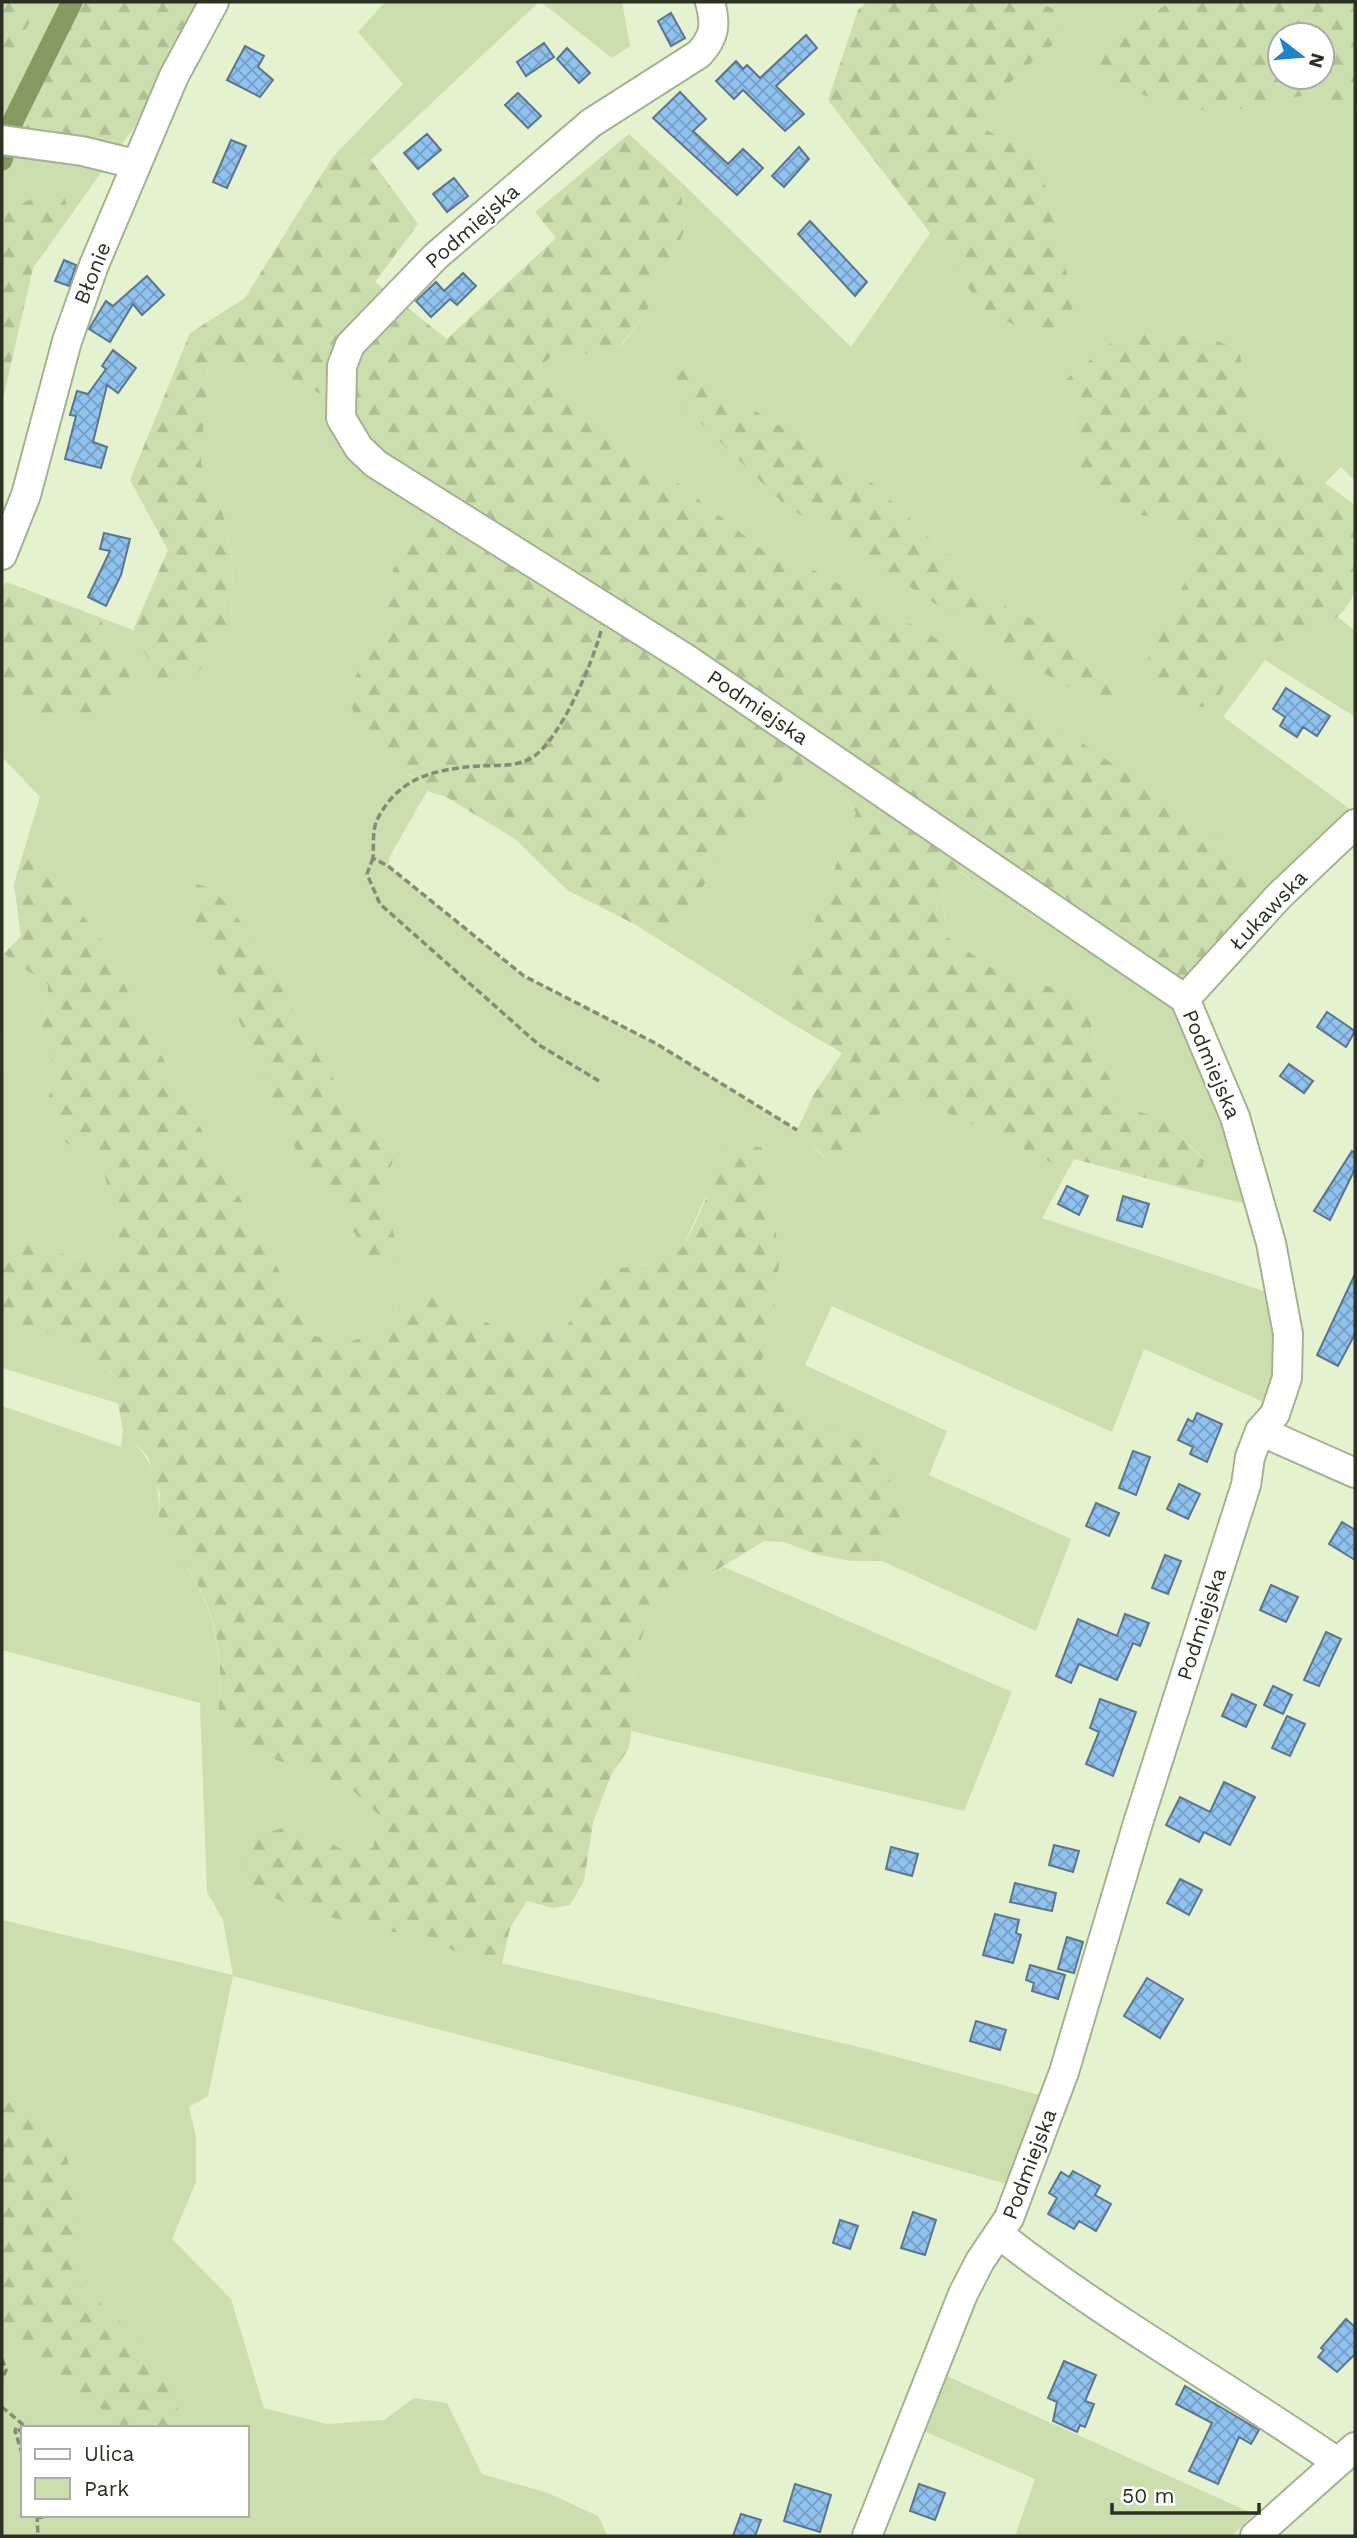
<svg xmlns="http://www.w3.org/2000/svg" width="1357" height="2538" font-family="'Work Sans',sans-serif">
<defs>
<pattern id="forest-firs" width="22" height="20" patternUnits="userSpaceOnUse" patternTransform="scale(1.75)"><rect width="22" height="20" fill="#cbdead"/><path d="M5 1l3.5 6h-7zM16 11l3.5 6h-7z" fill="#aebf95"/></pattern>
<pattern id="building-cross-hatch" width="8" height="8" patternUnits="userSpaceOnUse" patternTransform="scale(1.75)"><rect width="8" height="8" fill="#90c2f0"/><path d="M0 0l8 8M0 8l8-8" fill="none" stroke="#769ec2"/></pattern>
</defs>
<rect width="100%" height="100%" fill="#e5f2d0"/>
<path fill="#cbdead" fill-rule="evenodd" d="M40 2H80L32 102 22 139 2 132V73Z
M385 2H539L371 160 332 158 403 84 358 32Z
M541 2H622L630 46 612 58Z
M1036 2H1170L1114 38 1219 114 1319 92 1333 103 1355 113V481L1341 467 1325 483 1253 413 1239 350 1208 337 1123 333 1064 381 1074 404 1073 446 1119 513 1159 517 1185 532 1195 566 1172 604 1216 702 1234 669 1252 646C1283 642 1311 634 1338 617L1355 631V717L1265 660 1223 717 1353 811 1245 922 1030 708 939 640 816 571 769 555 570 398 540 367 554 354H589L623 344 649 307 685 230 680 181 851 347 931 232 985 312 1019 148 983 128 987 108 1066 13ZM687 370 870 481 999 603 1048 627 1120 695 671 374Z
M2 149 107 164 71 215 63 194 6 212 2 231Z
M254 361 325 396 337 436 429 516 393 569 387 613 376 640 407 774 453 799 427 791 390 856 388 866 524 976 657 1044 797 1130 825 1158 865 1140 880 1113 904 1102 935 1107 1056 1165 1074 1159 1042 1218 1270 1293 1277 1360 1268 1404 1144 1349 1112 1432 832 1306 805 1365 947 1431 929 1475 1071 1539 1036 1631 882 1561 904 1516 780 1398 752 1378 770 1342 780 1258 762 1148 705 1198 682 1249 663 1261 629 1268H612L584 1296 567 1326C509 1342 484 1325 439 1290L404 1299 383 1328 346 1345 310 1335 262 1237 187 1104 98 934 25 847 40 797 2 757V675L41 718 69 716 98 724 112 642 99 617 133 630 144 650 214 660 231 628 233 564 222 509 201 463 208 367Z
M794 765 832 772 856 813 808 938 784 976 791 1023 636 925 674 930 728 849Z
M957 871 1085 948 1169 987 1245 1166 1246 1204 1198 1192 1204 1159 1164 1120 1126 1107 1101 1063 1089 1015 994 973 992 968 946 936 942 886Z
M4 954 48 985V1005L39 1036 56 1069 46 1108 62 1140 91 1160 104 1174 118 1226 114 1259 67 1256 28 1239 2 1254Z
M2 1320C35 1328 90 1342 111 1372 116 1379 117 1394 120 1404L2 1368Z
M2 1406 121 1447 123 1431C157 1466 161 1479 158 1528 215 1600 225 1636 217 1727L234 1744 350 1788 380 1816 373 1847 356 1857 325 1840 290 1826 309 1912 393 1932 422 1933 488 1970 502 1963 863 2048 1043 2096 1010 2185 749 2110 233 1976 208 2096 189 2107 196 2137V2182L172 2239 231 2299 264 2408 327 2424 384 2420 414 2398 447 2403 482 2474 548 2493 598 2516 608 2536H2V1920L233 1975 223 1920 207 1892 200 1703 2 1650ZM23 2428H247V2515H23Z
M724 1567 1012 1692 964 1811 631 1731 635 1701 633 1666 644 1631 668 1592 682 1576 712 1573Z
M940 2373 1254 2514 1232 2536H1015L1035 2479 919 2429Z"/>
<path fill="url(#forest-firs)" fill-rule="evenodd" d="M2 2H40L3 73H2Z
M80 2H198L136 125 115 153 22 139 32 102Z
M867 2H1036L1066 13 1059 39 1018 74 987 108 983 128 1019 148 1041 167 1074 304 1055 342 985 312 934 238 828 100 858 10Z
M1170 2H1355V113L1333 103 1319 92 1219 114 1104 85 1095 73 1114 38ZM1280 35H1322V77H1280Z
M629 134 680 181 685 230 649 307 622 344 589 354H554L540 367 570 398 769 555 816 571 939 640 1030 708 1215 833 1240 864 1256 899 1240 933 1189 978 1169 987 1085 948 958 871 942 887 946 936 992 968 1050 987 1089 1016 1101 1063 1126 1107 1164 1120 1204 1160 1198 1192 1074 1159 1056 1165 935 1107 904 1102 880 1113 865 1140 826 1158 797 1130 814 1094 842 1053 791 1023 784 976 808 938 856 813 832 772 794 765 728 849 674 930 636 925 567 890 515 839 373 752 346 696 387 613 393 569 429 516 337 436 325 396 254 361 208 367 201 463 222 509 233 564 231 628 214 660 174 689 159 680 133 630 168 550 130 480 190 333 245 298 332 158 371 160 418 224 375 282 447 339 556 238 535 212Z
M63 194 71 215 33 268 2 403V231L6 212 35 197Z
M1123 333 1208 337 1239 350 1253 413 1325 483 1355 505C1355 524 1357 577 1354 593 1340 632 1288 641 1252 646L1234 669 1216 702 1186 712 1160 694 1148 658 1172 604 1195 566 1185 532 1159 517 1119 513 1088 484 1073 446 1074 404 1064 381Z
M687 369 870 481 999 603 1048 627 1120 695 1111 710 1026 663 785 505 669 392 671 374Z
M6 582 99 617 130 674 124 691 98 725 69 716 41 718 2 675V589Z
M25 847 98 934 187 1104 262 1237 311 1335 346 1344 383 1328 404 1299 439 1290C484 1325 509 1342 567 1326L584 1296 612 1268C634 1268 661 1265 680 1250 691 1240 722 1159 730 1140L762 1148 780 1258 770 1342 753 1378 834 1431 865 1443 895 1488 904 1516 882 1561H851L819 1555 784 1542 764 1541 712 1573 682 1576 668 1592 644 1631 633 1666 635 1701 629 1748 611 1775 593 1823 584 1881 570 1905 553 1908 527 1901 510 1928 502 1963 488 1970 422 1933 393 1932 309 1912 254 1890 244 1863 261 1834 290 1826 325 1840 356 1857 373 1847 380 1816 350 1788 234 1744 217 1727C226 1636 215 1599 158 1528L160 1493 148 1457 123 1431 112 1372 84 1349 39 1330 2 1320V1254L28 1239 67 1256 114 1259 118 1226 104 1174 91 1160 62 1140 46 1108 56 1069 39 1036 48 1006V985L4 954 21 936 14 884Z
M194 883 214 890 252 935 323 1065 393 1159 384 1191 399 1257 380 1273 334 1201 296 1150 197 925 186 894Z
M2 2097 10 2098 61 2133 80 2214 75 2282C113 2312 186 2375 179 2428H125L2 2328Z"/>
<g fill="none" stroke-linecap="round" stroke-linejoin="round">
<path stroke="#859a61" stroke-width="21" d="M2 160 14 119 72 2"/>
</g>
<path fill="url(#building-cross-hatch)" stroke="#5c758d" stroke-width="2" d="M671 13 685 38 671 46 658 21Z
M806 35 817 48 776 86 804 114 785 131 743 90 734 99 716 81 736 61 743 69 747 65 760 78Z
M544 43 554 57 526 76 517 62Z
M245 46 264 56 258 67 273 80 260 97 227 80Z
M567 48 590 73 579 83 557 59Z
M680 92 706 119 693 131 728 164 743 149 763 168 737 195 653 118Z
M518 93 541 116 528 128 505 105Z
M427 134 441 150 418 169 404 153Z
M231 140 246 146 227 188 213 182Z
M799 147 809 159 784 187 772 176Z
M454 178 468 196 447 212 433 194Z
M810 221 867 282 855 296 798 234Z
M64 260 76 265 69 286 55 281Z
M463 273 476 286 457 305 450 299 431 317 416 301 436 282 444 291Z
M147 276 164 295 142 315 133 304 110 342 89 329 106 301 113 306Z
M113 350 136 368 118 393 107 385 93 442 107 447 101 468 65 459 76 416 70 415 77 391 88 394 106 369 102 366Z
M104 533 130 539 121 575 106 606 88 597 110 551 100 549Z
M1286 688 1330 716 1317 736 1303 727 1297 737 1280 726 1285 717 1273 709Z
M1327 1012 1355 1031 1346 1047 1317 1027Z
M1289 1064 1313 1081 1304 1093 1280 1076Z
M1352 1151 1355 1153V1169L1330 1220 1314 1211Z
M1067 1186 1088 1196 1079 1215 1058 1204Z
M1123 1196 1149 1204 1142 1227 1117 1220Z
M1355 1274V1334L1338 1366 1317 1355Z
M1197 1413 1222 1424 1207 1462 1190 1454 1193 1447 1178 1440 1188 1419 1193 1422Z
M1133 1451 1150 1457 1136 1495 1119 1488Z
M1179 1484 1200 1494 1188 1519 1167 1509Z
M1096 1503 1119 1513 1109 1536 1086 1526Z
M1342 1522 1355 1530V1560L1329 1544Z
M1165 1555 1181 1561 1168 1594 1152 1588Z
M1271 1585 1298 1597 1286 1622 1260 1610Z
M1125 1614 1149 1623 1140 1646 1133 1643 1117 1680 1079 1664 1071 1683 1056 1676 1078 1619 1117 1636Z
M1326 1632 1341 1639 1319 1686 1304 1680Z
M1273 1686 1292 1695 1283 1714 1264 1705Z
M1232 1694 1256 1705 1246 1727 1222 1716Z
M1100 1699 1136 1712 1113 1776 1086 1764 1099 1732 1090 1728Z
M1287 1716 1305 1724 1290 1756 1272 1748Z
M1224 1782 1255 1797 1230 1845 1204 1832 1199 1842 1166 1825 1180 1797 1210 1812Z
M1054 1845 1079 1851 1073 1872 1049 1865Z
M891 1847 918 1854 912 1876 886 1869Z
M1180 1879 1202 1890 1189 1915 1167 1903Z
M1015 1883 1056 1893 1052 1911 1010 1902Z
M995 1914 1019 1920 1016 1933 1021 1935 1013 1963 983 1955Z
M1067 1937 1083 1942 1074 1973 1058 1969Z
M1030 1965 1065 1975 1058 1999 1032 1991 1034 1983 1026 1980Z
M1147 1978 1183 1999 1160 2038 1124 2016Z
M976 2021 1006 2030 1000 2050 970 2041Z
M1073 2171 1100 2186 1095 2195 1111 2204 1096 2231 1079 2221 1074 2229 1048 2214 1057 2198 1049 2193 1061 2172 1069 2177Z
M913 2212 936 2220 925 2255 901 2248Z
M840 2220 858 2226 850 2249 833 2243Z
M1346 2319 1355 2327V2354L1337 2372 1318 2357 1324 2350 1321 2348Z
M1064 2361 1096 2375 1085 2401 1094 2404 1085 2427 1080 2425 1077 2432 1053 2421 1057 2402 1048 2398Z
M1185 2386 1259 2430 1251 2444 1239 2437 1218 2484 1189 2471 1212 2423 1176 2404Z
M795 2484 831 2495 820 2532 784 2521Z
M919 2484 945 2493 935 2520 910 2511Z
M741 2514 761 2520 755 2536H733Z"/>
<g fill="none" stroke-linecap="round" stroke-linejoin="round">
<defs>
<path id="minor" d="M710 2C716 24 715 37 699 54L591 123 436 256 350 345 342 366 341 418 359 448 376 464 685 658 1185 999 1235 1117 1271 1243 1288 1334 1287 1378 1275 1414 1260 1431 1250 1457 1246 1485 1138 1823 1064 2072 1009 2218 980 2261 963 2294 867 2536
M2 140 82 151 135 164
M2 555 26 495 67 341 94 265 174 76 214 2
M1185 999 1279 896 1355 824
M1260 1431 1355 1473
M1000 2235C1107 2319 1226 2385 1337 2462
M1255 2536 1355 2447"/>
</defs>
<use href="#minor" stroke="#a5b292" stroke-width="32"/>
<path stroke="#838c75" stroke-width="3.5" stroke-dasharray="7 3.5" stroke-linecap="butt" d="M601 631C592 664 561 738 533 757 518 767 498 765 480 766 436 769 399 776 377 820 372 830 374 847 373 858L388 866 524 976 657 1044 797 1130
M373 858 367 874 380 904 539 1045 599 1081
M2 2359 6 2370 2 2379
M2 2407 27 2428
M23 2434 16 2427 15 2431 23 2456
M37 2515 38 2536
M37 2518 50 2515"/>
<use href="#minor" stroke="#fff" stroke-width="28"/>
</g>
<g text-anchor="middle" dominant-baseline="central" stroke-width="5" stroke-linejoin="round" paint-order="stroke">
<g font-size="21" fill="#2c3124" stroke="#fff">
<text transform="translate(472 226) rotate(-41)">Podmiejska</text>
<text transform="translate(92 273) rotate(-68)">Błonie</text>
<text transform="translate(758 707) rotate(34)">Podmiejska</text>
<text transform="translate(1268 910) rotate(-46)">Łukawska</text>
<text transform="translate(1212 1064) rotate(67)">Podmiejska</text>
<text transform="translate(1201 1624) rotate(-72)">Podmiejska</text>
<text transform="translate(1029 2164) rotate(-69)">Podmiejska</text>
</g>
</g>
<rect width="1357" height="2538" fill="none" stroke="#2c3124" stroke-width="7"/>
<rect x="21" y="2426" width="228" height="91" fill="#ffffff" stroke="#abada7" stroke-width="2"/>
<rect x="35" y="2449" width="35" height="10" fill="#ffffff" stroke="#abada7" stroke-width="2"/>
<text x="84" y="2461" font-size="21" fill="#2c3124">Ulica</text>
<rect x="35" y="2478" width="35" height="21" fill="#cbdead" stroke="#abada7" stroke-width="2"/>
<text x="84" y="2496" font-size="21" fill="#2c3124">Park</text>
<g transform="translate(1301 56) rotate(106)"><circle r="33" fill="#ffffff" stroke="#abada7" stroke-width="2"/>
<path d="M0-5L12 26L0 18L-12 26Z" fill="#1f82cd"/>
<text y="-10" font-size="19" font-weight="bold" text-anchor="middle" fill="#2c3124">N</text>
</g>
<path d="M1112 2503v10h147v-10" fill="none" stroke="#2c3124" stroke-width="3.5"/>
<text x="1122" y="2503" font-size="21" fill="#2c3124" stroke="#ffffff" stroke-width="5" paint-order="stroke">50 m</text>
</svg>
